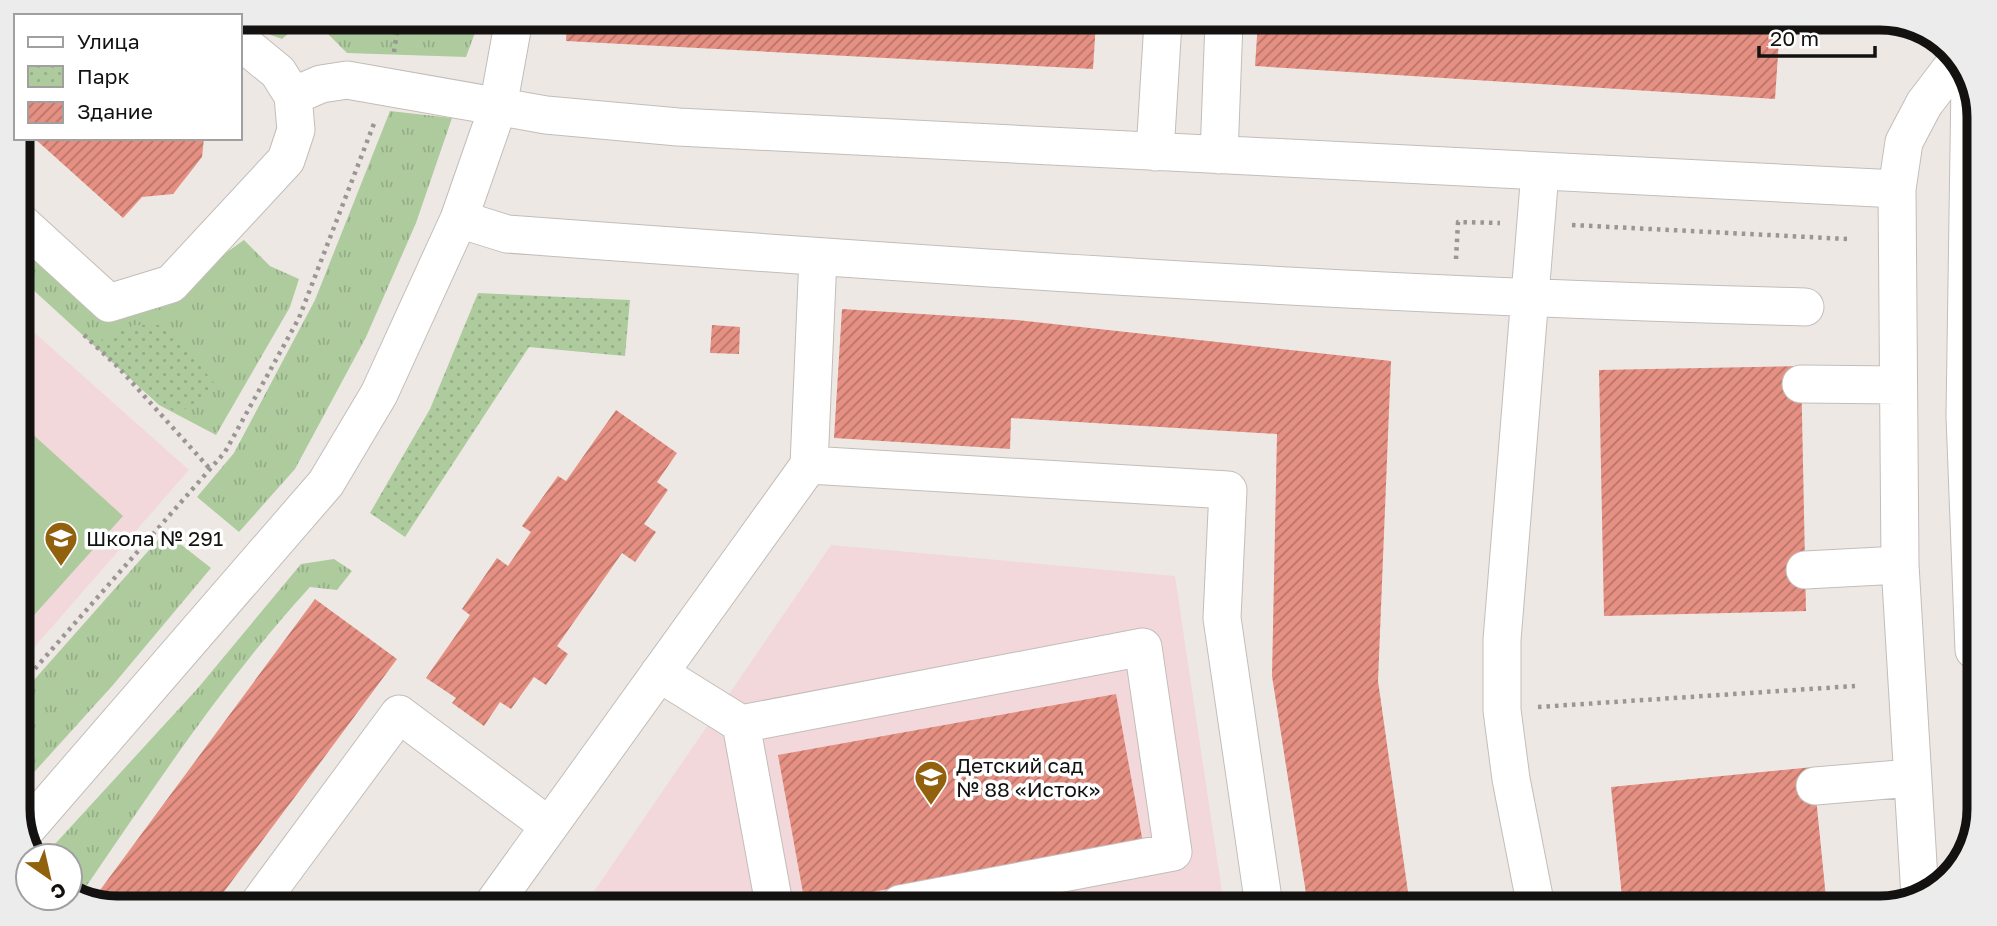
<svg xmlns="http://www.w3.org/2000/svg" width="1997" height="926" font-family="'Golos Text',sans-serif">
<defs>
<pattern id="grass-tufts" width="24" height="20" patternUnits="userSpaceOnUse" patternTransform="scale(1.75)"><rect width="24" height="20" fill="#aecb9e"/><path d="M3 7l-1-3M5 7V3M7 7l1-3M15 17l-1-3M17 17v-4M19 17l1-3" fill="none" stroke="#95ad87"/></pattern>
<pattern id="park-dots" width="8" height="8" patternUnits="userSpaceOnUse" patternTransform="scale(1.75)"><rect width="8" height="8" fill="#aecb9e"/><path d="M2 2h.1M6 6h.1" fill="none" stroke="#95ad87" stroke-width="1.8" stroke-linecap="round"/></pattern>
<pattern id="building-hatch" width="6" height="6" patternUnits="userSpaceOnUse" patternTransform="scale(1.75)"><rect width="6" height="6" fill="#e59082"/><path d="M-1 1l2-2M0 6l6-6M5 7l2-2" fill="none" stroke="#b87469"/></pattern>
</defs>
<rect width="100%" height="100%" fill="#eee8e5"/>
<path fill="#f2d8db" d="M18 318 189 470 18 666Z
M831 545 1175 576 1224 905 586 903Z"/>
<path fill="url(#grass-tufts)" d="M240 18 480 19 466 57 347 53 324 30 303 21 282 39 246 26Z
M390 111 452 118 416 223 366 337 295 469 239 532 197 497 234 453 315 300Z
M18 235 103 312 206 267 244 240 270 266 299 279 290 307 216 435 159 405 18 276Z
M165 532 211 568 113 685 18 790V698Z
M334 559 352 571 337 590 310 587C222 683 151 792 77 900L70 894V856H44L198 688 301 564Z"/>
<path fill="url(#park-dots)" d="M478 293 630 300 625 356 529 347 405 537 370 513 430 409Z
M134 325H160L190 353 218 388 177 414 119 368 101 340Z"/>
<path fill="#aecb9e" d="M18 421 123 516 18 633Z"/>
<path fill="url(#building-hatch)" d="M567 19 1096 22 1093 69 566 41Z
M1258 22 1780 25 1775 99 1255 66Z
M34 138H204L202 157 173 194 142 197 123 218Z
M842 309 1017 320 1391 361 1378 681 1410 906H1308L1272 676 1277 434 1011 418 1010 449 834 438Z
M712 325 740 327 739 354 710 353Z
M1801 366 1806 611 1604 616 1599 370Z
M616 410 677 453 657 482 668 490 644 524 656 532 635 562 622 553 557 646 568 654 546 685 534 677 511 709 500 702 484 726 452 703 456 698 426 678 470 615 462 609 497 558 508 566 531 532 522 526 558 476 566 481Z
M315 599 397 659 297 794 217 901H92Z
M1116 694 1143 843 805 904 778 755Z
M1813 767 1827 908 1623 907 1611 787Z"/>
<g fill="none" stroke-linecap="round" stroke-linejoin="round">
<defs>
<path id="minor" d="M240 41 278 72 293 96 321 84 347 80 546 115 678 127 1897 189
M1970 82 1965 416 1974 650
M1155 152 1163 22
M1219 155 1224 22
M459 219 507 234C939 266 1372 296 1805 307
M18 220 109 303 171 284 286 160 296 130 293 96
M1801 384 1898 385
M809 465 1228 490 1222 618 1264 906
M1805 570 1900 565
M659 673 741 724 1143 647 1173 852 900 904
M741 724 774 904
M1815 786 1911 778
M23 833 326 483 379 394 459 219 498 107 514 19
M1920 897 1900 565 1897 189 1904 142 1924 104 1959 58
M260 902 399 714 549 826
M494 903 809 465 818 257
M1536 907 1511 779 1502 710V640L1540 172"/>
</defs>
<use href="#minor" stroke="#c3bdba" stroke-width="39"/>
<path stroke="#9a9694" stroke-width="4.5" stroke-dasharray="3.5 5" stroke-linecap="butt" d="M394 52 399 19
M1572 225 1847 239
M1456 259 1458 222 1500 223
M84 335 119 368 210 469
M18 688 225 452 299 318 375 121
M1538 707 1855 686"/>
<use href="#minor" stroke="#fff" stroke-width="37"/>
</g>
<defs>
<symbol id="school-pin" viewBox="-11 -11 22 30"><path d="M0 17L-7.5 6A9.5 9.5 0 1 1 7.5 6Z" fill="#91610e" stroke="#fff"/><path d="M0-5L7-2L0 1L-7-2ZM-4 1L0 2.5L4 1V4Q0 6-4 4Z" fill="#fff"/></symbol>
</defs>
<g fill-rule="evenodd">
<use href="#school-pin" x="42" y="519" width="38" height="52"/>
<use href="#school-pin" x="912" y="758" width="38" height="52"/>
</g>
<g text-anchor="middle" dominant-baseline="central" stroke-width="7" stroke-linejoin="round" paint-order="stroke">
<g font-size="21" fill="#131211" stroke="#fff" text-anchor="start">
<text x="86" y="538">Школа № 291</text>
<text x="956" y="765">Детский сад<tspan x="956" dy="24">№ 88 «Исток»</tspan></text>
</g>
</g>
<path d="M0 0H1997V926H0ZM117 30H1880A87 87 0 0 1 1967 117V809A87 87 0 0 1 1880 896H117A87 87 0 0 1 30 809V117A87 87 0 0 1 117 30Z" fill="#ececec" fill-rule="evenodd"/>
<path fill="none" stroke="#131211" stroke-width="9" d="M117 30H1880A87 87 0 0 1 1967 117V809A87 87 0 0 1 1880 896H117A87 87 0 0 1 30 809V117A87 87 0 0 1 117 30Z"/>
<rect x="14" y="14" width="228" height="126" fill="#ffffff" stroke="#a1a0a0" stroke-width="2"/>
<rect x="28" y="37" width="35" height="10" fill="#ffffff" stroke="#a1a0a0" stroke-width="2"/>
<text x="77" y="49" font-size="21" fill="#131211">Улица</text>
<rect x="28" y="66" width="35" height="21" fill="url(#park-dots)" stroke="#a1a0a0" stroke-width="2"/>
<text x="77" y="84" font-size="21" fill="#131211">Парк</text>
<rect x="28" y="102" width="35" height="21" fill="url(#building-hatch)" stroke="#a1a0a0" stroke-width="2"/>
<text x="77" y="119" font-size="21" fill="#131211">Здание</text>
<g transform="translate(49 877) rotate(146)"><circle r="33" fill="#ffffff" stroke="#a1a0a0" stroke-width="2"/>
<path d="M0-5L12 26L0 18L-12 26Z" fill="#91610e"/>
<text y="-10" font-size="19" font-weight="bold" text-anchor="middle" fill="#131211">С</text>
</g>
<path d="M1759 46v10h116v-10" fill="none" stroke="#131211" stroke-width="3.5"/>
<text x="1770" y="46" font-size="21" fill="#131211" stroke="#ffffff" stroke-width="5" paint-order="stroke">20 m</text>
</svg>
